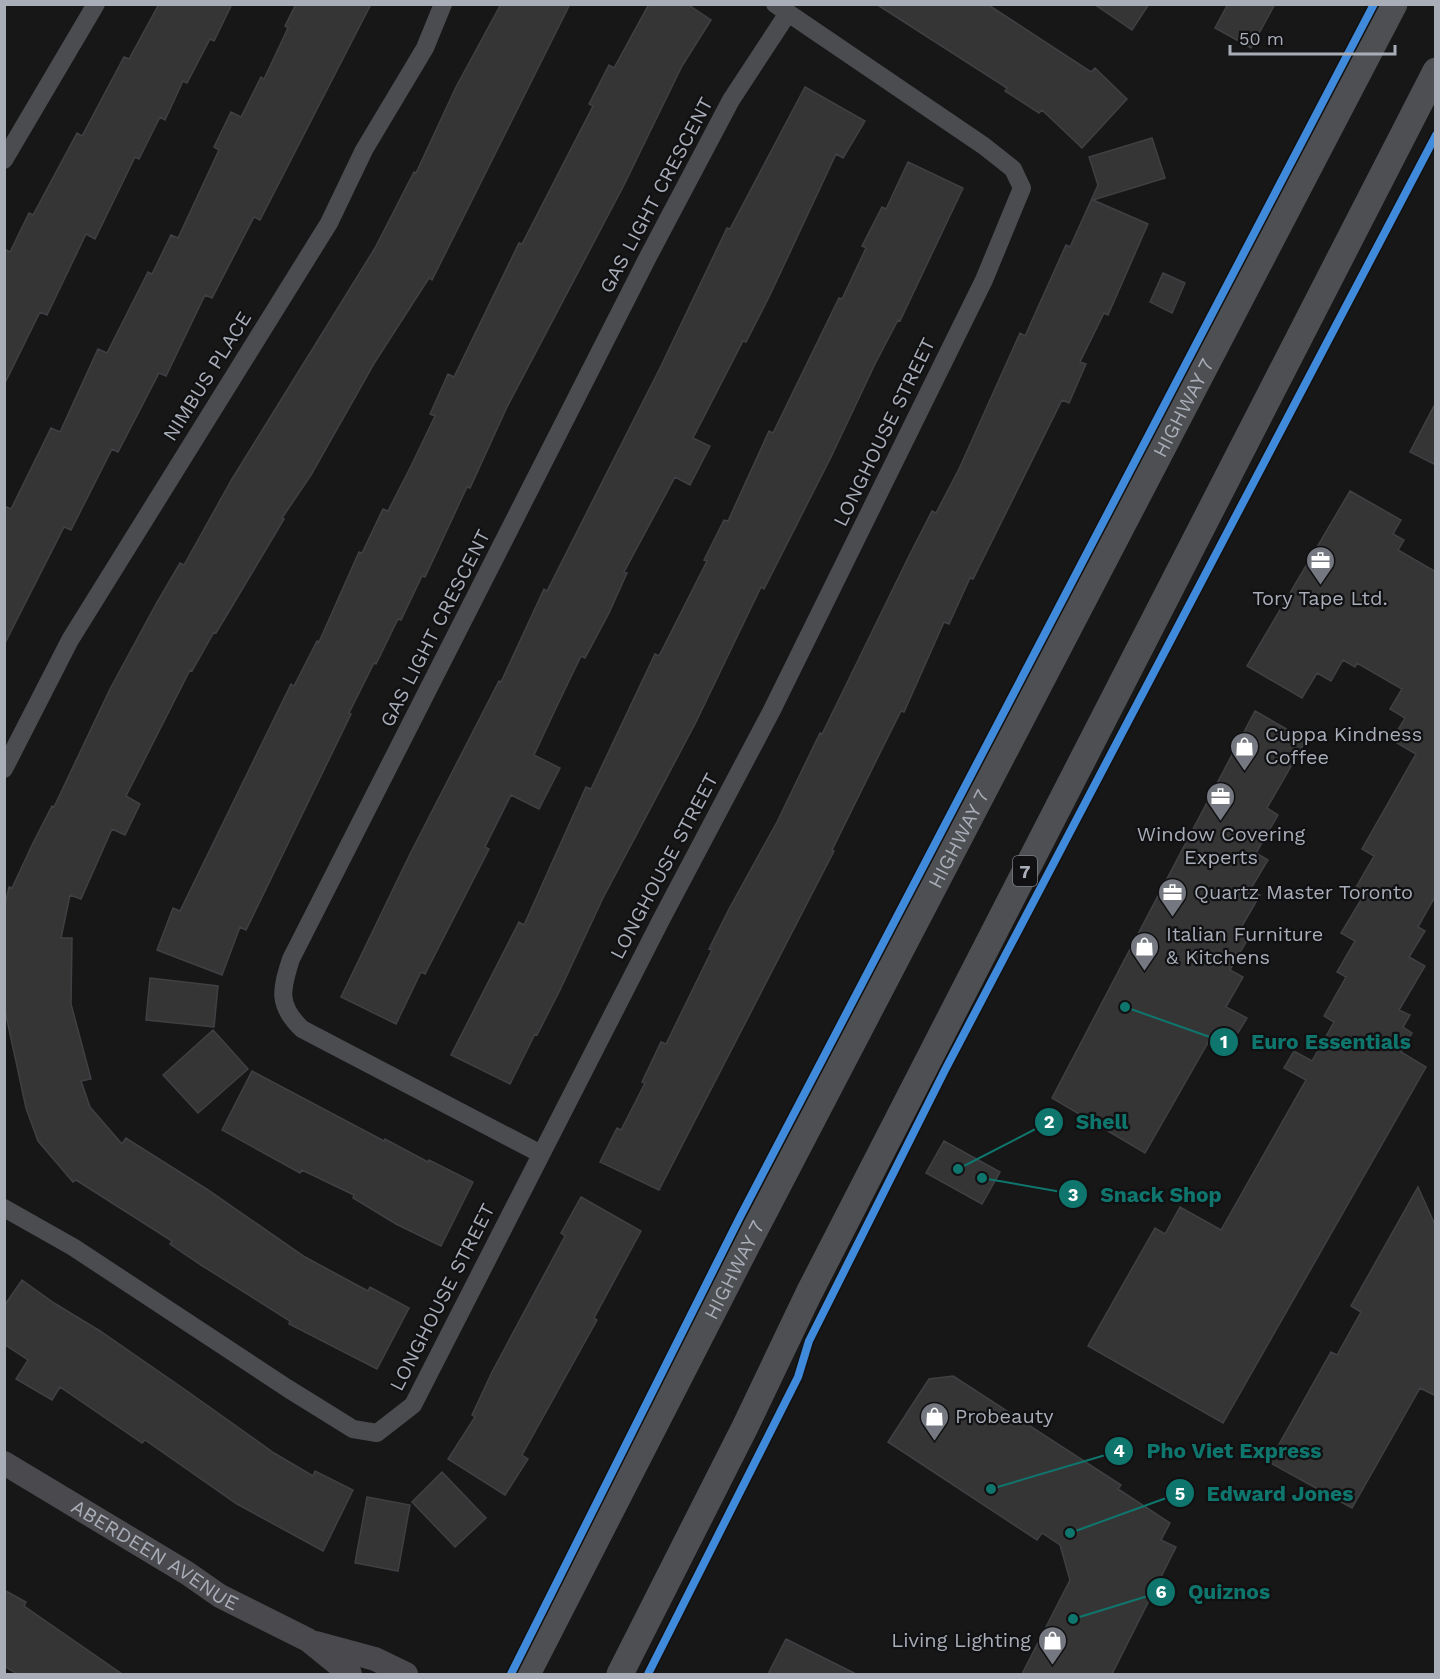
<svg xmlns="http://www.w3.org/2000/svg" width="1440" height="1679" font-family="'Work Sans',sans-serif">
<rect width="100%" height="100%" fill="#171717"/>
<path fill="#353536" stroke="#3f4043" stroke-width="1.5" d="M159 4H232L214 41 210 39 187 83 183 81 165 120 160 117 139 159 135 157 95 239 86 234 47 315 40 312 4 385V249L10 252 29 213 33 215 77 133 82 136 124 57 129 59Z
M296 4H371L260 220 254 217 212 298 205 295 166 376 159 373 118 452 112 449 71 530 64 527 4 645V506L11 509 51 428 60 432 98 349 107 353 148 272 152 274 171 235 178 238 219 150 214 147 231 112 241 117 261 77 264 79 288 28 285 26Z
M501 4H570L432 280 429 278 375 362 311 475 282 518 284 519 237 598 216 633 214 632 192 671 190 670 126 796 140 804 125 835 112 829 81 899 70 895 61 938H72L71 1004 91 1079 81 1081 90 1107 122 1144 126 1138 208 1190 305 1257 368 1291 370 1287 409 1308 377 1369 289 1324 290 1321 201 1265 170 1244 172 1241 76 1180 73 1182 38 1141 26 1108 4 1006V909L9 887 12 888 33 843 52 806 54 807 110 689 156 604 180 563 184 565 232 479 375 248 414 172 416 173 456 87Z
M649 4H687L711 20 682 66 624 185 507 407 470 488 467 487 425 577 422 576 401 620 398 619 376 664 374 663 349 713 351 714 246 930 240 927 222 975 157 950 173 908 180 911 291 684 294 686 317 641 319 642 359 552 362 553 383 509 388 511 411 466 435 416 430 414 448 374 454 377 519 243 522 244 593 106 589 104 609 65 614 68Z
M876 4H987L1091 72 1095 68 1127 99 1082 148 1042 110 1039 113 1005 91 1007 88Z
M1094 4H1149L1132 30Z
M1228 4H1275L1251 48 1215 28Z
M805 87 865 121 843 158 836 154 769 297 746 342 743 341 693 438 710 446 690 485 675 477 624 572 627 573 609 613 585 658 581 656 556 708 534 755 560 768 539 809 511 795 485 847 489 849 425 974 421 972 396 1024 341 997 410 854 499 681 501 682 544 589 547 591 661 366 727 228 730 229Z
M1152 138 1165 178 1093 200 1148 224 1108 315 1104 313 1080 362 1086 364 1069 403 1062 400 973 579 970 578 949 624 944 622 904 712 901 711 879 755 832 850 834 851 659 1190 600 1162 617 1128 621 1130 645 1083 642 1082 661 1042 666 1044 712 950 709 949 729 909 777 822 820 733 822 734 909 556 932 511 936 513 959 469 1020 333 1025 336 1066 245 1070 247 1098 185 1089 157Z
M908 162 963 188 900 321 898 320 875 364 832 455 764 589 761 587 696 722 603 898 560 990 537 1035 535 1034 510 1084 451 1055 519 922 524 925 586 787 591 789 655 654 659 656 707 561 704 560 724 520 728 521 769 431 773 433 839 298 842 299 866 248 862 246 882 207 886 209Z
M1163 273 1185 283 1172 313 1150 302Z
M1436 402V465L1410 452Z
M1350 491 1401 520 1393 534 1404 540 1398 550 1436 572V895L1418 927 1425 931 1409 957 1425 966 1399 1010 1410 1015 1403 1027 1412 1033 1401 1052 1426 1067 1223 1423 1088 1346 1155 1228 1165 1234 1180 1207 1221 1230 1306 1080 1284 1068 1294 1051 1312 1061 1334 1022 1324 1016 1346 977 1337 972 1355 941 1341 933 1364 895 1355 889 1374 856 1362 849 1416 754 1392 740 1405 718 1390 709 1402 689 1357 663 1355 667 1343 660 1331 681 1317 673 1302 698 1247 666Z
M1255 711 1306 740 1267 808 1278 815 1256 853 1268 860 1250 890 1260 895 1239 931 1249 937 1230 970 1243 977 1226 1007 1247 1018 1231 1044 1213 1034 1145 1153 1052 1098Z
M150 978 218 986 214 1027 146 1020Z
M213 1030 248 1069 198 1113 163 1075Z
M252 1071 384 1141 385 1139 428 1162 429 1160 473 1182 441 1246 396 1224 353 1198 354 1195 302 1170 300 1173 222 1130Z
M944 1141 1000 1172 982 1204 926 1173Z
M1418 1187 1436 1227V1396L1420 1388 1352 1508 1269 1462 1331 1352 1337 1355 1361 1312 1351 1306Z
M581 1197 641 1231 594 1318 597 1320 522 1455 528 1459 505 1495 448 1459 475 1417 472 1415 492 1372 565 1236 561 1233Z
M22 1280 54 1303 100 1331 187 1391 274 1453 313 1476 315 1471 353 1490 323 1551 237 1504 145 1440 142 1443 60 1387 52 1400 16 1379 28 1360 4 1344V1306Z
M953 1376 1121 1485 1118 1489 1170 1523 1161 1540 1176 1547 1112 1674H1022L1070 1580 1060 1545 1042 1533 1037 1540 888 1442 929 1379Z
M442 1472 486 1518 455 1547 412 1502Z
M367 1497 410 1505 398 1571 355 1563Z
M4 1590 26 1602 24 1606 122 1674H17L4 1666Z
M786 1639 856 1674H768Z"/>
<g fill="none" stroke-linecap="round" stroke-linejoin="round">
<path stroke="#4b4c50" stroke-width="18" d="M4 160 96 4
M4 769 70 640 329 223 364 150 425 48 443 4
M541 1154 302 1029C277 1005 281 990 291 959L649 255 731 100 788 13
M4 1208 73 1247 287 1388 353 1429 377 1433 413 1405 661 920 772 710 984 280 1022 188 1013 169 984 146 775 4"/>
<g stroke="#4a4a4e" stroke-width="24">
<path id="s1" d="M4 1463 187 1573 220 1596 308 1640 350 1674"/>
<path d="M316 1643 375 1659 406 1674"/>
</g>
<g stroke="#4d4f52" stroke-width="27">
<path id="s2" d="M527 1674 753 1233 1394 4"/>
<path d="M620 1674 745 1427 809 1293 1436 71"/>
</g>
<defs>
<path id="cycleway" d="M511 1674 740 1217 1374 4
M648 1674 798 1377 809 1341 945 1070 1436 135"/>
</defs>
<use href="#cycleway" stroke="#111113" stroke-width="11"/>
<use href="#cycleway" stroke="#408adc" stroke-width="8"/>
</g>
<defs>
<symbol id="office-pin" viewBox="-11 -11 22 30"><path d="M0 17L-7.5 6A9.5 9.5 0 1 1 7.5 6Z" fill="#757880" stroke="#111113"/><path d="M-6-3h4V-5.5h4V-3h4V5H-6ZM-1-4.5V-3h2v-1.5ZM-6 0V1H6V0Z" fill="#fff"/></symbol>
<symbol id="shop-pin" viewBox="-11 -11 22 30"><path d="M0 17L-7.5 6A9.5 9.5 0 1 1 7.5 6Z" fill="#757880" stroke="#111113"/><path d="M-5-2.5h2.3a2.7 3.5 0 0 1 5.4 0H5L5.5 6h-11ZM-1.5-2.5h3a1.5 2.3 0 0 0-3 0Z" fill="#fff"/></symbol>
</defs>
<g fill-rule="evenodd">
<use href="#office-pin" x="1304" y="544" width="33" height="45"/>
<use href="#shop-pin" x="1228" y="730" width="33" height="45"/>
<use href="#office-pin" x="1204" y="780" width="33" height="45"/>
<use href="#office-pin" x="1156" y="876" width="33" height="45"/>
<use href="#shop-pin" x="1128" y="930" width="33" height="45"/>
<use href="#shop-pin" x="918" y="1400" width="33" height="45"/>
<use href="#shop-pin" x="1036" y="1624" width="33" height="45"/>
</g>
<g text-anchor="middle" dominant-baseline="central" stroke-width="4.5" stroke-linejoin="round" paint-order="stroke">
<rect fill="#111113" stroke="#7b7e86" stroke-width="1.5" x="1013" y="856" width="24" height="30" rx="4.5"/>
<g font-size="18" font-weight="bold" fill="#a8adb8">
<text x="1025" y="871">7</text>
</g>
<g font-size="20" fill="#a8adb8" stroke="#111113">
<text transform="translate(656 195) rotate(-62)">GAS LIGHT CRESCENT</text>
<text transform="translate(207 376) rotate(-58)">NIMBUS PLACE</text>
<text stroke="none"><textPath href="#s2" startOffset="1426">HIGHWAY 7</textPath></text>
<text transform="translate(884 432) rotate(-64)">LONGHOUSE STREET</text>
<text transform="translate(435 628) rotate(-63)">GAS LIGHT CRESCENT</text>
<text stroke="none"><textPath href="#s2" startOffset="940">HIGHWAY 7</textPath></text>
<text transform="translate(664 866) rotate(-62)">LONGHOUSE STREET</text>
<text stroke="none"><textPath href="#s2" startOffset="454">HIGHWAY 7</textPath></text>
<text transform="translate(442 1297) rotate(-63)">LONGHOUSE STREET</text>
<text stroke="none"><textPath href="#s1" startOffset="177">ABERDEEN AVENUE</textPath></text>
</g>
<g font-size="20" fill="#a8adb8" stroke="#111113" text-anchor="start">
<text x="1320" y="598" text-anchor="middle">Tory Tape Ltd.</text>
<text x="1265" y="734">Cuppa Kindness<tspan x="1265" dy="23">Coffee</tspan></text>
<text x="1221" y="834" text-anchor="middle">Window Covering<tspan x="1221" dy="23">Experts</tspan></text>
<text x="1194" y="892">Quartz Master Toronto</text>
<text x="1166" y="934">Italian Furniture<tspan x="1166" dy="23">&amp; Kitchens</tspan></text>
<text x="955" y="1416">Probeauty</text>
<text x="1031" y="1640" text-anchor="end">Living Lighting</text>
</g>
</g>
<path fill="none" stroke="#0f766e" stroke-width="2" d="M1125 1007L1224 1042M958 1169L1049 1122M982 1178L1073 1194M991 1489L1119 1451M1070 1533L1180 1493M1073 1619L1161 1592"/>
<g fill="#0f766e" stroke="#111113" stroke-width="2">
<circle cx="1125" cy="1007" r="6"/>
<circle cx="958" cy="1169" r="6"/>
<circle cx="982" cy="1178" r="6"/>
<circle cx="991" cy="1489" r="6"/>
<circle cx="1070" cy="1533" r="6"/>
<circle cx="1073" cy="1619" r="6"/>
<circle cx="1224" cy="1042" r="15"/>
<circle cx="1049" cy="1122" r="15"/>
<circle cx="1073" cy="1194" r="15"/>
<circle cx="1119" cy="1451" r="15"/>
<circle cx="1180" cy="1493" r="15"/>
<circle cx="1161" cy="1592" r="15"/>
</g>
<g font-size="18" text-anchor="middle" font-weight="bold" fill="#fff">
<text x="1224" y="1048">1</text>
<text x="1049" y="1128">2</text>
<text x="1073" y="1201">3</text>
<text x="1119" y="1457">4</text>
<text x="1180" y="1500">5</text>
<text x="1161" y="1598">6</text>
</g>
<g font-size="21" text-anchor="middle" font-weight="bold" fill="#0f766e" stroke="#111113" stroke-width="4.5" stroke-linejoin="round" paint-order="stroke">
<text x="1331" y="1049">Euro Essentials</text>
<text x="1102" y="1129">Shell</text>
<text x="1161" y="1202">Snack Shop</text>
<text x="1234" y="1458">Pho Viet Express</text>
<text x="1280" y="1501">Edward Jones</text>
<text x="1229" y="1599">Quiznos</text>
</g>
<rect width="1440" height="1679" fill="none" stroke="#a8adb8" stroke-width="12"/>
<path d="M1230 45v9h165v-9" fill="none" stroke="#a8adb8" stroke-width="3"/>
<text x="1239" y="45" font-size="18" fill="#a8adb8" stroke="#111113" stroke-width="4.5" paint-order="stroke">50 m</text>
</svg>
